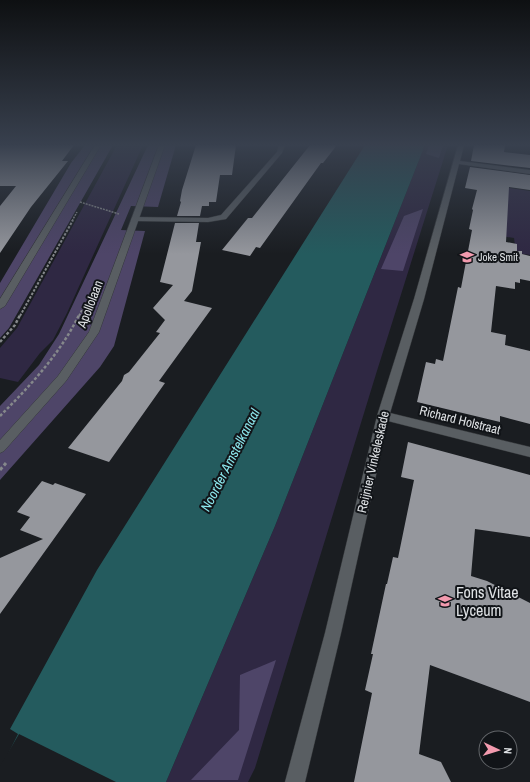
<svg xmlns="http://www.w3.org/2000/svg" width="530" height="782" font-family="'Archivo Narrow',sans-serif">
<rect width="100%" height="100%" fill="#1a1d21"/>
<path fill="#2f2843" d="M117 145H143L67 313 53 340 40 353 18 382 0 378V348L17 328Z
M425 145H448L376 374 255 768 248 782H166L275 526Z
M490 185 530 191V255L516 253 514 238 501 236Z"/>
<path fill="#4e4568" d="M85 145H113L9 328 0 338V309L2 307 0 306V283L71 163Z
M148 145H176L158 207 131 206 121 230 145 231 114 346 100 367 0 480V406L39 365 59 334Z
M429 145H443L439 158 426 154Z
M423 209 403 271 381 269 404 216Z
M276 660 238 780H191L239 730 240 675Z"/>
<path fill="#245b5e" d="M365 145H425L275 526 166 782H0V770L18 734 10 729 97 570Z"/>
<path fill="#1a1d21" d="M19 734 116 782H0V766Z"/>
<path fill="#95979d" d="M0 145H74L62 161H68L31 207 0 253V206L16 186H0Z
M196 145H236L232 175H220L216 202H209V206H202L200 216H177L181 202 180 201 182 190Z
M310 145H337L323 163H321L260 248 256 247 250 256 222 250 248 218H252Z
M474 145H505L504 152 530 155V168L471 161Z
M470 167 530 175V190L509 187 506 242 517 244V251H522V254L530 256V281L520 279V283L515 282V289L496 286 491 332 506 335 505 345 530 351V424L500 416V422L417 402 426 362 435 364 436 359 443 361 458 287 461 288 472 230 469 229 473 210 472 209 477 190 465 188Z
M175 223H199L196 242H201L192 291 184 301 212 308 159 381 165 383 109 462 68 448 122 381 124 375 129 372 160 333 156 332 165 320 153 308 173 285 160 282Z
M408 442 530 475V537L475 529 471 576 487 581 530 603V702L430 665 419 754 441 762 451 782H354L372 693 365 690 373 654H371L386 584H387L393 557 398 558 414 480 401 477Z
M42 481 53 485 55 483 86 494 0 614V558L43 539 20 530 30 517 17 512Z"/>
<g fill="none" stroke-linecap="round" stroke-linejoin="round">
<defs>
<path id="minor" d="M279 145H285L282 153 226 219 208 222 135 221 131 219 135 217 208 218 221 215 277 152Z
M458 145H464L460 161 530 170V174L459 164 424 299 390 413 530 447V457L388 421 341 633 305 782H285L325 633 377 416 414 299Z"/>
<path id="tertiary" d="M95 145H101L5 306 0 309V299Z
M159 145H165L99 332 66 381 4 451 0 453V440L58 376 89 332Z"/>
</defs>
<use href="#minor" stroke="#35383b" stroke-width="1"/>
<use href="#tertiary" stroke="#35383b" stroke-width="1"/>
<path stroke="#85888b" stroke-width="1.5" stroke-dasharray="2 1" stroke-linecap="butt" d="M80 202 119 214
M72 221 77 212"/>
<path stroke="#85888b" stroke-width="2" stroke-dasharray="2.5 1.5" stroke-linecap="butt" d="M20 316 73 220
M79 316 86 302"/>
<path stroke="#85888b" stroke-width="2.5" stroke-dasharray="3 2" stroke-linecap="butt" d="M0 342 15 325 20 315
M0 416C30 386 60 354 79 315"/>
<path stroke="#85888b" stroke-width="3" stroke-dasharray="3.5 2.5" stroke-linecap="butt" d="M0 470 6 463"/>
<use href="#minor" fill="#595e62" fill-rule="evenodd"/>
<use href="#tertiary" fill="#595e62" fill-rule="evenodd"/>
</g>
<linearGradient id="sky" x2="0" y2="1"><stop stop-color="#0e1012"/><stop offset="0.57" stop-color="#38404e"/><stop offset="1" stop-color="#38404e" stop-opacity="0"/></linearGradient>
<rect width="530" height="254" fill="url(#sky)"/>
<defs>
<symbol id="school-bare" viewBox="-9 -9 18 18"><path d="M0-5L7-2L0 1L-7-2ZM-4 1L0 2.5L4 1V4Q0 6-4 4Z" fill="#f29aae" stroke="#111418" stroke-width="2.5" paint-order="stroke"/></symbol>
</defs>
<g fill-rule="evenodd">
<use href="#school-bare" x="457" y="247" width="20" height="20"/>
<use href="#school-bare" x="435" y="591" width="20" height="20"/>
</g>
<g text-anchor="middle" dominant-baseline="central" stroke-width="4" stroke-linejoin="round" paint-order="stroke">
<g font-size="11" fill="#dfe2e5" stroke="#111418" text-anchor="start">
<text x="478" y="257">Joke Smit</text>
</g>
<g font-size="13" fill="#dfe2e5" stroke="#111418">
<text transform="translate(90 304) rotate(-69)">Apollolaan</text>
<text transform="translate(460 420) rotate(14)">Richard Holstraat</text>
<text transform="translate(373 462) rotate(-77)">Reijnier Vinkeleskade</text>
</g>
<g font-size="14" font-style="italic" fill="#8ce7ed" stroke="#111418">
<text transform="translate(230 460) rotate(-63)">Noorder Amstelkanaal</text>
</g>
<g font-size="16" fill="#dfe2e5" stroke="#111418" text-anchor="start">
<text x="456" y="592">Fons Vitae<tspan x="456" dy="18">Lyceum</tspan></text>
</g>
</g>
<g transform="translate(498 750) rotate(94)"><circle r="19" fill="#111418" stroke="#63666a"/>
<path d="M0-3L7 15L0 10L-7 15Z" fill="#f29aae"/>
<text y="-6" font-size="11" font-weight="bold" text-anchor="middle" fill="#dfe2e5">N</text>
</g>
</svg>
